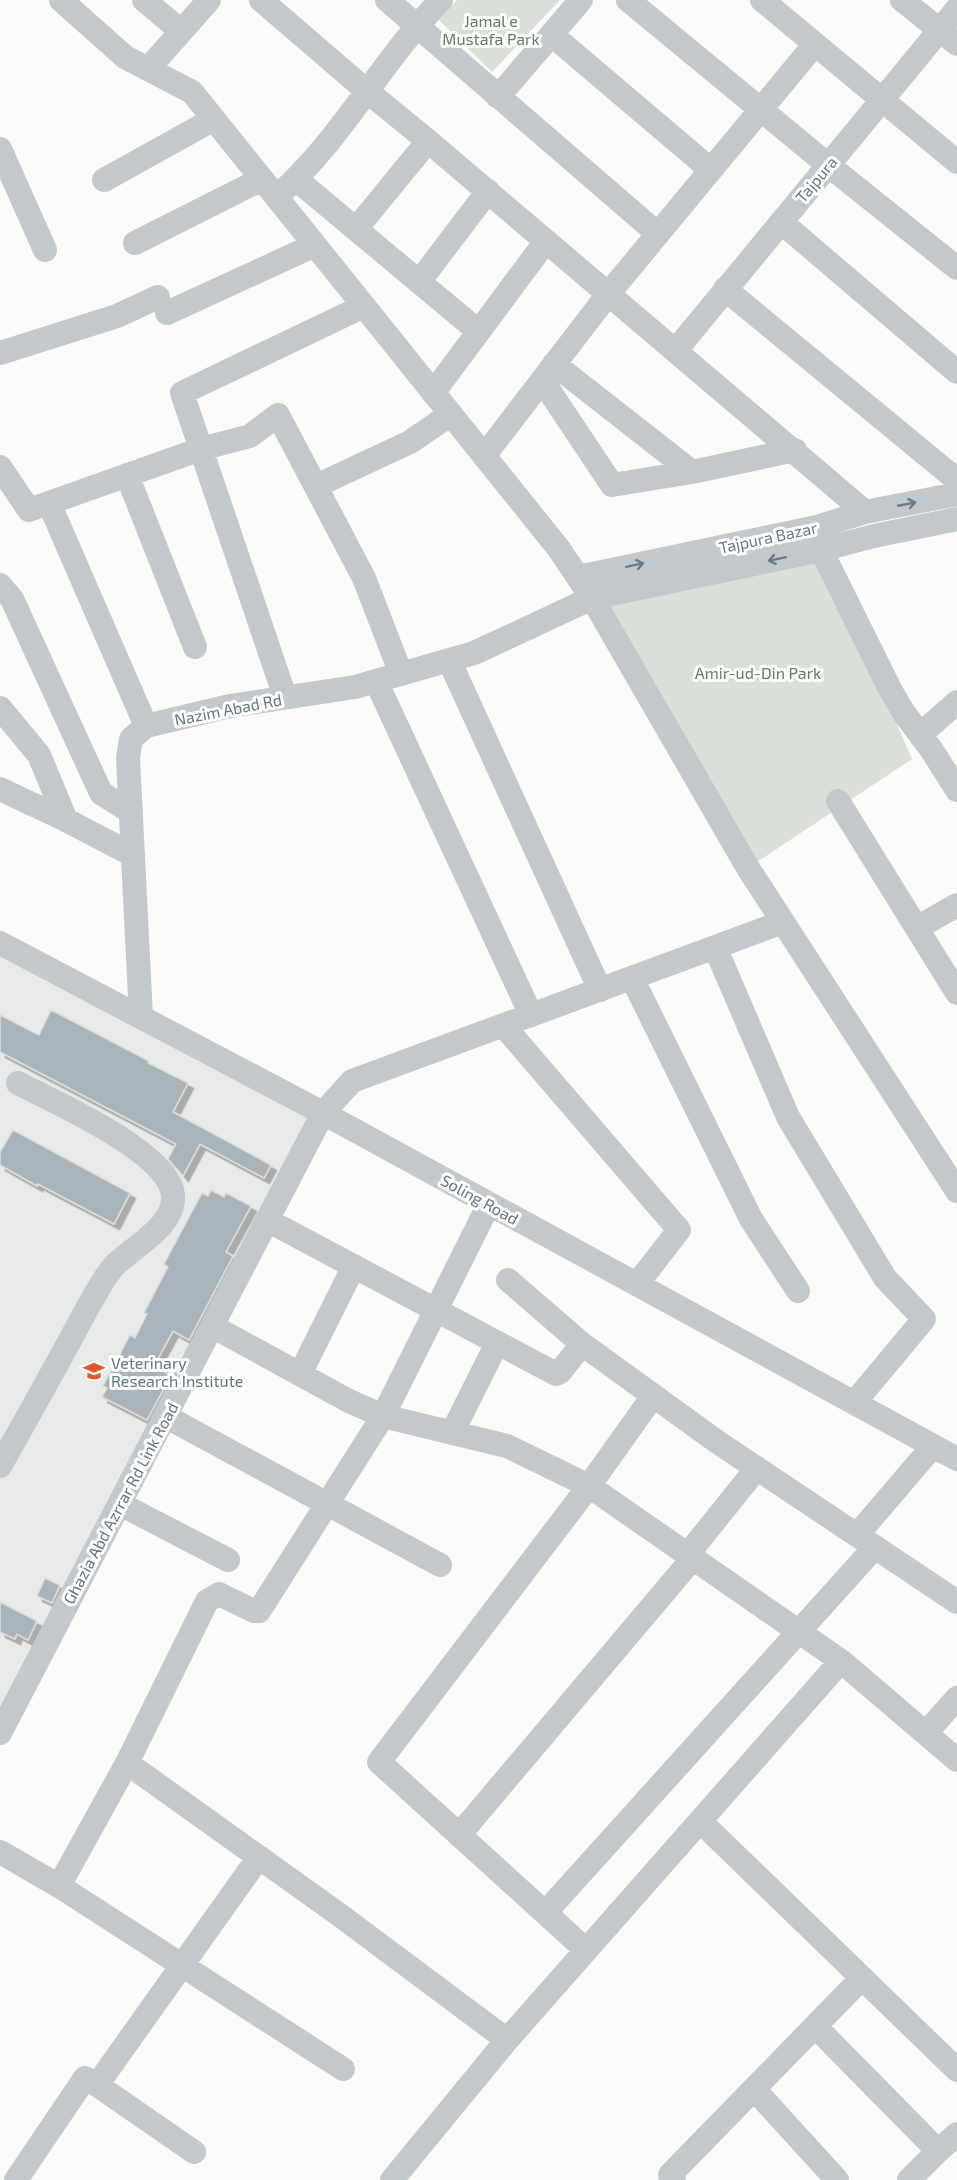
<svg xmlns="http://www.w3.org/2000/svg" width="957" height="2180" font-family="'Exo 2',sans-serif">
<defs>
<filter id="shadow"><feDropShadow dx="5.5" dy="5.5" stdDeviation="0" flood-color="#0004"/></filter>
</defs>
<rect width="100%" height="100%" fill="#fafaf8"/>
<path fill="#e8e9e9" d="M0 943 323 1113 0 1733Z"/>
<path fill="#dadfd7" d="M457 0H560L492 72 439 20Z
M821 550 912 759 748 868 592 598Z"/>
<path fill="#aab3b9" stroke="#dcdcda" stroke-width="1.5" filter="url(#shadow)" d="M51 1010 149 1061 148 1063 188 1083 173 1112 271 1165 264 1178 200 1144 183 1176 168 1159 176 1144 0 1052V1015L39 1035Z
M13 1130 130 1193 114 1224 38 1184 37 1186 0 1165V1152Z
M211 1190 224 1197 226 1193 251 1206 226 1252 233 1256 189 1340 173 1331 154 1366 171 1375 147 1420 102 1397 107 1388 103 1386 130 1335 135 1338 147 1314 144 1313 168 1267 164 1264 202 1193 208 1196Z
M45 1578 60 1585 52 1603 37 1596Z
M0 1602 37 1621 28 1640 17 1634 15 1639 0 1632Z"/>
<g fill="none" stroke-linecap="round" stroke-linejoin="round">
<path stroke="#c3c8cc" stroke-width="24" d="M61 0 125 57 192 92 559 549 592 598 748 868 957 1191
M144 0 181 31
M261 0 368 92 428 141 865 512
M387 0 658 234
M628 0 828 165 957 268
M762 0 957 162
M902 0 957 44
M552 35 711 170
M148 69 209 0
M498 97 581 0
M0 149 45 250
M104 180 214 119
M297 180 478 331
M276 197C341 141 381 61 441 0
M781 222 957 372
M356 229 428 141
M135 243 262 179
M419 282 488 191
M725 289 957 480
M167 313 315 245
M676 350 957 9
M0 353 117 316 158 297
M554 364 692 472 795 450
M542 380 612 485 692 472
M433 393 546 241
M484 456 609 293 815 44
M0 467 29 510 201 449 250 436 278 415 364 578 401 674
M127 475 195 647
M316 486 410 442 451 414
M49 503 146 726
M818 535 821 550 891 691 904 713 931 749 957 790
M578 577 817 527 865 512 957 494
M0 585 12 599 101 793 131 812
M449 660 600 990
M376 681 531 1015
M285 697 182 393 364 306
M0 708 39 755 66 820 133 855
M920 735 957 702
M0 789 66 820
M838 801 957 993
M917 928 957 905
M0 943 323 1113 957 1459
M715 947 788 1117 885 1278 924 1319 854 1403
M632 978 751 1219 798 1291
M141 1017 128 758 131 739 146 726 230 706 355 687 474 653 592 598 821 550 874 536 957 519
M503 1025 679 1230 637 1284
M267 1220 556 1374 560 1372 582 1344
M508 1280 582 1344 716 1441 957 1602
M212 1326 349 1401 383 1416 507 1446 589 1486 841 1661 957 1760
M300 1374 354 1266
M165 1416 440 1565
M452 1433 497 1343
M0 1466C26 1420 52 1374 77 1327 86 1311 103 1277 115 1265 134 1246 181 1223 172 1190 161 1149 56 1103 18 1083
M120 1504 228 1560
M857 1535 933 1446
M688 1554 757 1468
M0 1733 323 1113 352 1081 783 922
M926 1733 957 1698
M127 1763 341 1916 507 2040
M700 1821 957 2070
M459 1835 693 1558
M0 1852 59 1886 343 2069
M59 1886 127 1763 207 1601 219 1594 254 1611H259L383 1416 489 1204
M545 1913 875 1547
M586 1950 379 1762 589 1486 653 1396
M815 2026 938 2151 957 2134
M97 2085 194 2152
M754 2089 837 2180
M16 2180 85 2078 97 2085 259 1857
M392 2180 507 2040 841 1661
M674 2180 670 2175 862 1978
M909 2180 938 2151"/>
</g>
<defs><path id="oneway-shaft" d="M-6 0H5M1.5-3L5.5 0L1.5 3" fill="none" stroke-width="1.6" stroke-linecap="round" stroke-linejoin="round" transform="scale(1.5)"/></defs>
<g stroke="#6a7a87">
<use href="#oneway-shaft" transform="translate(907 504) rotate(-11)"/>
<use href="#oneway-shaft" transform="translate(777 559) rotate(168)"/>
<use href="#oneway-shaft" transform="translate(635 565) rotate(-12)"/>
</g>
<defs>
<symbol id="university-bare" viewBox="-9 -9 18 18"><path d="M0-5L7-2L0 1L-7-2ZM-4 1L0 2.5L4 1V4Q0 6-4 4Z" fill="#e4572e" stroke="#fff" stroke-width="2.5" paint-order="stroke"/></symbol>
</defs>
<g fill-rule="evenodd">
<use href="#university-bare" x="79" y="1356" width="30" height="30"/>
</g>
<g text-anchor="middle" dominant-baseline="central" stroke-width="6" stroke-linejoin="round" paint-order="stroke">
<g font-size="16" fill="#687a64" stroke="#fff">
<text x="491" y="20">Jamal e<tspan x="491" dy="18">Mustafa Park</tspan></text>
<text x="758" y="672">Amir-ud-Din Park</text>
</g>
<g font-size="16" fill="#657683" stroke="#fff">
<text transform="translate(816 179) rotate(-50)">Tajpura</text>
<text transform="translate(768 537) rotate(-12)">Tajpura Bazar</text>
<text transform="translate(228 709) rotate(-11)">Nazim Abad Rd</text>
<text transform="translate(480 1199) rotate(29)">Soling Road</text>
<text transform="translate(120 1503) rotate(-62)">Ghazia Abd Azrrar Rd Link Road</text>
</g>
<g font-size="16" fill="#657683" stroke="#fff" text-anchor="start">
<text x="111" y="1362">Veterinary<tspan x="111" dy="18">Research Institute</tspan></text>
</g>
</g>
</svg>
